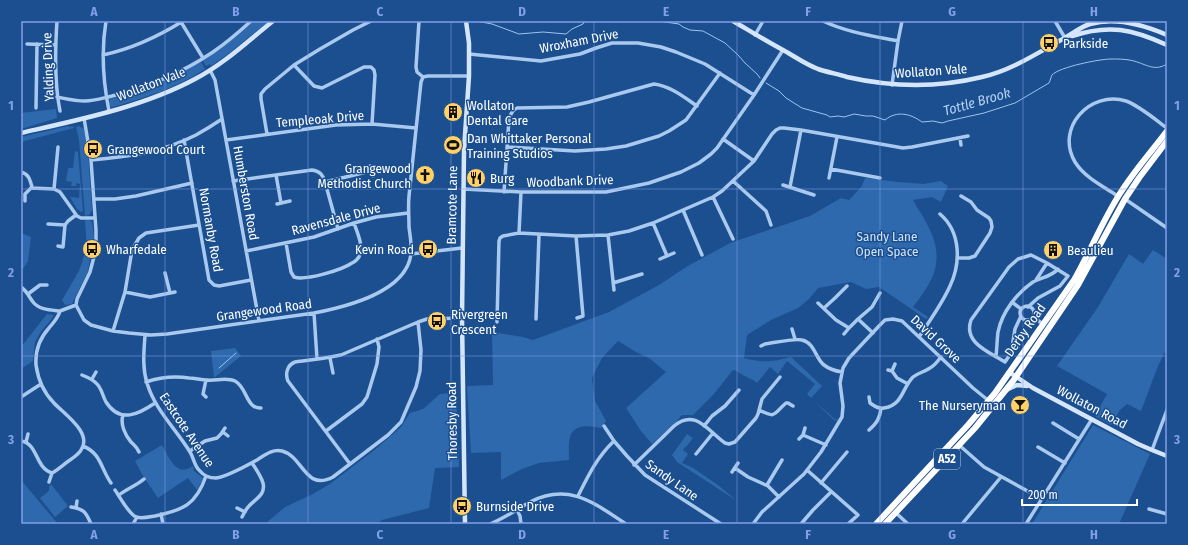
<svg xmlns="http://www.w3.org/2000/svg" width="1188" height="545" font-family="'Fira Sans Condensed',sans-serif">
<rect width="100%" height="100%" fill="#1b4f8f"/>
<path fill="#2e69ad" d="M254 21H269L228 54 211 66 210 64 206 66 203 61 219 50Z
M201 62 205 69C176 88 147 97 113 107H111L109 104 110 99C142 90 172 78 201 62Z
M56 109 57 118 21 129V113Z
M68 126 69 127 73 126 74 128 21 142V137Z
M79 126 84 129 88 152 92 210 89 215 85 216 79 140 76 127Z
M75 151 78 152 83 211 81 212 77 209 70 197 79 198 80 184 76 183V186H71L72 182 66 181 68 168H73Z
M866 178 898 182 923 184 941 181 948 186 941 202 932 197 913 200C928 226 945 247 932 278 927 288 920 298 913 307L928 317 926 319 879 287 866 289 851 282 818 288 809 299 798 308 771 320 747 335 744 358C762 363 773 362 791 357L822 386 811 398 836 420 838 417 837 421 834 420 808 395 807 394 815 384 787 361 778 374 770 367 757 383C753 379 749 379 745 376 740 374 738 371 733 370L713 395 693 415H682L680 417 679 419 652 444 641 431 626 408 666 372 649 358 636 352 618 341 602 358 592 378 595 401 606 421 601 428C591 426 574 423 570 437 568 444 569 453 569 460L539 463 522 469 501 480V452L471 453 467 386 493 385 492 332 523 337 533 340 609 312 659 285 686 267 730 243 810 216 841 198 849 200 862 186 864 180Z
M85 220H89L92 222 94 237 92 250 87 251Z
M21 233 31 237 28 261 23 269H21Z
M1153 250 1167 259V348L1158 366 1141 411 1127 404 1120 410 1111 425 1095 416 1107 394 1057 366 1098 307 1129 254 1143 264Z
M85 253H91L88 271 72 304 65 305 62 300 79 271Z
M47 314 53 315V317L40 333 35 342 33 361 21 369V347Z
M235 348 241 356 215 377H214L211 351Z
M456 392 459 467 435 468 429 508 382 520 377 524H265L285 507 311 495 330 484 377 448 401 427 410 413 423 409 440 394Z
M1093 425 1150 454 1119 524H1032Z
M687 434 693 438 686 447H685L683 450 688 454 682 463 693 468 718 485 737 501 677 462 672 455Z
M162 445C169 457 176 478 193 466L194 471 203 478 202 481 197 490 188 478 158 498 143 476 135 461Z
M21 480 58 524H21Z
M51 484 68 506 55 517 40 498 49 491V487Z"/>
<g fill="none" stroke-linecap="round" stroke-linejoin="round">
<path stroke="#9cc4f0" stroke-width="1" d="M476 21 492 24 519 34 543 32 566 34 572 29 583 24 585 21
M658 21 679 24 683 27 690 30 703 31 725 43 738 55 745 63 757 74 760 78
M766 83 779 91 786 98 802 108 827 115 830 117 838 116 844 117 854 114 866 116H873L885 120C897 110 911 114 922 122L933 121 942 123 948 121 984 113 1015 103 1049 83C1050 81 1051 77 1052 75 1059 67 1100 59 1111 59 1117 59 1124 59 1129 60 1144 62 1153 73 1167 64
M219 368 236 353"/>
<path stroke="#a9c9ee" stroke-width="3.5" d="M57 21C55 51 54 82 60 111
M106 21C101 51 103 81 109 111
M419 21 416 67 417 72 423 77
M823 21C846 32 873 36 898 41
M1055 21 1065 38
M181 22 203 58
M755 35 763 21
M27 44 56 45
M469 54 541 61 580 54 596 48 612 43H638L661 47 676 52 705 64 754 95
M103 55C131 49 159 36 183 21
M294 65 314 86 322 88 364 67H371L374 70 375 75 372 124
M210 70 215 80 259 321
M892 85 898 41 902 21
M57 97C67 99 75 101 85 101 94 101 103 98 112 96 148 87 182 73 213 52 226 43 239 32 251 21
M36 108 37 44
M84 118 91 160 96 230V249L90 272 77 299 76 305 84 320 91 325 113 331 129 333 151 335 167 334 314 313C345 307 406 293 411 254 412 245 410 236 409 227 409 216 408 206 409 196L421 82 423 77 428 76H469
M267 134 261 99V94L265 89 294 65 320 49 353 30 371 21
M960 138 961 145
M723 139 754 161
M184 140 209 280 214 285 219 286 251 280
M226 140 336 125 372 124 416 128
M507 147 575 151 606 149 626 146 659 136 669 131 686 120 720 73
M91 160C127 157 163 152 196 135 205 130 213 125 222 119
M370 166 373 176
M831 169 880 178
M21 172C29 174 30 180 32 187
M276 175 281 203
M829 178 837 137
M233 181 312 170C320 171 323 175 325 182L338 229
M733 181 766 211 771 225
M325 182 371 171
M783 185 814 195
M790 187 801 130
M54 189 58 147
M463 189 521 192H606L649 183 681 172 699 163 711 154 717 148 754 95 783 50
M504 192 509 119C511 114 512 110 517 108L567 107 589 102 654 84C670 86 684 97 697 106
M1118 196C1104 187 1084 177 1075 162 1055 128 1090 90 1126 101 1138 105 1156 120 1167 128
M713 197 733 239
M94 199H115L136 196 192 183
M1125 199 1167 228
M25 201V194L31 188 54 189 60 192 77 216 81 218H95
M277 204 290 201
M683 210 702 255
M653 223 667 256
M48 224 65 225
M519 233 576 236 608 235 629 231 653 223 713 197 722 191 754 161 772 134 776 130 780 128H784L801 130 903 148 912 147 968 136
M608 235 614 290
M576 236 583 316 577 318
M286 243 291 272 294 277C305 281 342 270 352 263 356 261 359 258 360 254 363 244 357 232 354 223
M58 246 63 247 65 225 68 221 76 215
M246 251 314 237 354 223 376 217 408 213
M411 254 462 248
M957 258H969L975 256 990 233 992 227 991 221 989 218 977 210 971 202 961 196
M660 259 674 253
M165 273 170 293
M1036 280 1047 263
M613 283 642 274
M21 287C27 291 29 297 33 302 39 310 51 310 60 311
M125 292 150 297 175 292
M28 294 40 285H47
M1012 302 1021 309
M818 303 836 320 849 328 858 319 873 333
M1020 313a7 7 0 1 1 14 0a7 7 0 1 1-14 0Z
M824 308 835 298 847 286
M314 313 317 359
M1021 316 1015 329 1011 353 1005 362C989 352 963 343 971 320L1009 267 1018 259 1031 255 1047 263 1068 276 1060 286 1038 298 1028 307
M1033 317 1043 324
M536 319 539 235
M858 319 872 307 880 293
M497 322 499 241 500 238 503 236 519 233 521 192
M792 329 795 339
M113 331 125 292 132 250 139 238 146 233 199 225
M844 334 849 328
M145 335C144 351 142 367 147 383 155 410 176 429 190 452 194 458 194 466 200 471 204 476 209 478 216 478 225 477 248 465 257 460 265 455 272 449 282 451 303 456 305 492 333 477L388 435 401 422 416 387 420 371 421 350 418 322
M919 337C930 320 942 304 950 286 961 263 961 232 940 214
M761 346 765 344C773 343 795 338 802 340 815 343 815 358 824 365 829 369 836 371 842 372
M996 356C997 348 997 340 998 332 1002 312 1017 293 1033 282 1042 277 1051 277 1058 269
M330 358 333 373
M888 370 892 371 895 364
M892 371 897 378 908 384
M82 375C87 377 92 379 96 383 102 388 102 395 106 402 120 424 139 414 155 403
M92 379 96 372
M206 380 203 394 206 397
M146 382C161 377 174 376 189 378 195 378 201 380 207 380 216 381 226 377 235 381 247 387 246 409 261 408
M21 397 41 384
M869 397 870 403C874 406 879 409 884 408 903 405 902 388 913 377 918 373 924 372 930 368 934 366 938 361 941 357
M759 410C777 419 773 414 786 403H788L793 406
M123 415C120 424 125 435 131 442 135 446 137 447 139 452
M1053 423 1079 439
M604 426 614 441 627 456 645 475 721 524
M704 426 712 416 725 406 739 390
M869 430C877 423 880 418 881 408
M326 431 362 404 367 397 377 364 379 347 377 339
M223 432 228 436
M803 435 826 445
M799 439 803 435 805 428
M21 441C38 443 35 468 52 473 59 469 64 464 70 460 74 457 79 454 81 450 93 433 64 414 54 403 44 393 38 379 36 365 35 350 39 339 49 328 54 322 58 318 60 311L76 305
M26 442 28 434
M959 445 984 467 1042 499
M83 446C101 453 101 469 111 483
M1038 447 1065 463
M1152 450 1167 410
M190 451 205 441 217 438 221 434 225 428
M696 454 713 433
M350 464 288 381C285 374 287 365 295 362 299 361 305 361 310 360 321 359 331 357 341 355L418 322 427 319 462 318
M634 465 674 426C695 408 708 431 725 443L729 444 735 442 756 418 758 414 762 399 780 377
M735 468 748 477 768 486 779 497
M807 470 858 515 848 524
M732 472 738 463
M49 482 52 473
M821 483 847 452
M767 485 782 460
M115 490C120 497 128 513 136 517 142 519 149 517 155 516 183 510 196 505 206 476
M119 495C126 489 136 486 144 479
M578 496C588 476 597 457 614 441
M71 507C84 509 86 512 91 524
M76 508 77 501
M237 508 245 512
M1149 509 1167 514
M517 510 520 516 521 524
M896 513 908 524
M161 514 163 524
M242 517C244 513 246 509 249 506 255 499 266 495 263 483 261 476 256 469 252 463
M133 524 137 517
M490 524C505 518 517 509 530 502 569 482 594 503 626 524
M753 524 762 512 804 474 821 452 842 417 843 406 840 383 843 368 849 358 879 326 885 320 893 319 902 321 919 337 973 388 989 401
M801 524 813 510 831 492
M962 524 1001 477
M1026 524 1092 419"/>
<path stroke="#d6e6fa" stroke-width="4.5" d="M733 21C750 31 766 41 783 50 794 56 805 64 818 69 827 72 837 74 847 77 891 87 937 88 982 77 1010 71 1036 54 1061 40 1071 35 1080 27 1090 24 1115 17 1144 25 1167 35
M1072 36C1109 24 1132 29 1167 45
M21 133C78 120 143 107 195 79 224 64 248 41 273 21
M1009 372 1033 388 1138 444 1152 450 1167 456
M1006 390 1017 385 1027 386
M465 524 462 318 464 150 469 76V43L466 21"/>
<path stroke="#fff" stroke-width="6" d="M876 524 968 425 995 393 1074 280C1090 252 1102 222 1119 195 1133 172 1151 152 1167 131
M885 524 975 428 1013 381 1078 285 1125 199 1139 178 1167 141"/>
</g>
<path fill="none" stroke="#839eea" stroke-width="1" stroke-opacity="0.55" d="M165 21V524M308 21V524M451 21V524M594 21V524M737 21V524M880 21V524M1023 21V524M21 189H1167M21 356H1167"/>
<defs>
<symbol id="bus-disc" viewBox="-11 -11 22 22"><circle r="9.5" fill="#ffd166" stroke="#1b4f8f"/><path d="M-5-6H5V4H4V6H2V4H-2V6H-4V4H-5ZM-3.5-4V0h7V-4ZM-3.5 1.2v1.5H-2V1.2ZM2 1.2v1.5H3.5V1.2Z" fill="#111"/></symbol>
<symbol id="building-disc" viewBox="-11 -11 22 22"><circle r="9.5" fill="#ffd166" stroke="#1b4f8f"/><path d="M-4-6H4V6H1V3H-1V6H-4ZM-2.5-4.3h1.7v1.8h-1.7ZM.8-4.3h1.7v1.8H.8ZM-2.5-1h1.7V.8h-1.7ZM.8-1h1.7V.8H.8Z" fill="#111"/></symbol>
<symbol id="stadium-disc" viewBox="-11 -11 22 22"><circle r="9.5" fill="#ffd166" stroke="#1b4f8f"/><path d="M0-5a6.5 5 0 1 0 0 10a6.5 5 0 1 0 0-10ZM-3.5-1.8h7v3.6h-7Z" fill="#111"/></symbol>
<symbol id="church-disc" viewBox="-11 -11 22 22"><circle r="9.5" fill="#ffd166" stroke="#1b4f8f"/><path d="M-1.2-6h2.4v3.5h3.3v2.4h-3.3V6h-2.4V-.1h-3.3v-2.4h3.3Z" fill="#111"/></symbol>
<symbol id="restaurant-disc" viewBox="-11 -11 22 22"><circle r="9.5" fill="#ffd166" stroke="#1b4f8f"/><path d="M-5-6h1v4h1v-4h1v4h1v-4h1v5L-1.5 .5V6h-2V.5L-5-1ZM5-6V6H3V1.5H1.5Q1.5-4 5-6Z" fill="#111"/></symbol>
<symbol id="bar-disc" viewBox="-11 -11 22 22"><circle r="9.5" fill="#ffd166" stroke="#1b4f8f"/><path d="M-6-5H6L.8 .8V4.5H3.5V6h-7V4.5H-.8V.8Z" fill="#111"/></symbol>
</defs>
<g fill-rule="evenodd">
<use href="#bus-disc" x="1038" y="32" width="22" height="22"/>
<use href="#building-disc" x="442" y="101" width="22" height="22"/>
<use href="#stadium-disc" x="442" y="134" width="22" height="22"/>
<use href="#bus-disc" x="82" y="138" width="22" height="22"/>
<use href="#church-disc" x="414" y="164" width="22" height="22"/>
<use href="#restaurant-disc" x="465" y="167" width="22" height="22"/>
<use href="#bus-disc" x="81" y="238" width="22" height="22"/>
<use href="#bus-disc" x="417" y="238" width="22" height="22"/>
<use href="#building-disc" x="1042" y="239" width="22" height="22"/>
<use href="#bus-disc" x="426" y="310" width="22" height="22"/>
<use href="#bar-disc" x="1009" y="394" width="22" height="22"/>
<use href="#bus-disc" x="451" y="495" width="22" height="22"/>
</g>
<g text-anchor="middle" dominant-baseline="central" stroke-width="3" stroke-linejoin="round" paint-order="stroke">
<rect fill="#1b4f8f" stroke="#bbcadd" stroke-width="1" x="934" y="449" width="26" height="20" rx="3"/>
<g font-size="12" font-weight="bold" fill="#fff">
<text x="947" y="459">A52</text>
</g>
<g font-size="13" fill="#fff" stroke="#1b4f8f">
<text transform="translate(579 41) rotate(-11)">Wroxham Drive</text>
<text transform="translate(48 67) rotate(-92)">Yalding Drive</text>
<text transform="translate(931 71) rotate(-4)">Wollaton Vale</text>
<text transform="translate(151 84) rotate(-21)">Wollaton Vale</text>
<text transform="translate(320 119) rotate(-5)">Templeoak Drive</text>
<text transform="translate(570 181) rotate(-2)">Woodbank Drive</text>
<text transform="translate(246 193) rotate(80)">Humberston Road</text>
<text transform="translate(452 205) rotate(-89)">Bramcote Lane</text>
<text transform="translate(336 219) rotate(-15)">Ravensdale Drive</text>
<text transform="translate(211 230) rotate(80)">Normanby Road</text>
<text transform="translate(264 310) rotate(-8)">Grangewood Road</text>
<text transform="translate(1025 330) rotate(-55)">Derby Road</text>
<text transform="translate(936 339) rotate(43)">David Grove</text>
<text transform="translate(1092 407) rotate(28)">Wollaton Road</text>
<text transform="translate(452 421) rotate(-91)">Thoresby Road</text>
<text transform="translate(187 430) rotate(56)">Eastcote Avenue</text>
<text transform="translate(672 480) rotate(35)">Sandy Lane</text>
</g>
<g font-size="13" fill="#fff" stroke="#1b4f8f" text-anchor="start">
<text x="1063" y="43">Parkside</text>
<text x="467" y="105">Wollaton<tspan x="467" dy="15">Dental Care</tspan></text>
<text x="467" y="138">Dan Whittaker Personal<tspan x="467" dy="15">Training Studios</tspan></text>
<text x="107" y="149">Grangewood Court</text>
<text x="411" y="168" text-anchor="end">Grangewood<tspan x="411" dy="15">Methodist Church</tspan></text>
<text x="490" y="178">Burg</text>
<text x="106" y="249">Wharfedale</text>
<text x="414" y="249" text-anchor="end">Kevin Road</text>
<text x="1067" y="250">Beaulieu</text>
<text x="451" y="314">Rivergreen<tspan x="451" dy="15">Crescent</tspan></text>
<text x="1006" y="405" text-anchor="end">The Nurseryman</text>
<text x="476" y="506">Burnside Drive</text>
</g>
<g font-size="13" fill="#cfe3fa" stroke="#1b4f8f">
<text x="887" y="236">Sandy Lane<tspan x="887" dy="15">Open Space</tspan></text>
</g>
<g font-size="14" font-style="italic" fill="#b5d3f5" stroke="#1b4f8f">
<text transform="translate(977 102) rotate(-16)">Tottle Brook</text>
</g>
</g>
<rect width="1188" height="545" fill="none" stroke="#1b4f8f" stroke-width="44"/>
<path d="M1022 499v6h115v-6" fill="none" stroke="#ffffff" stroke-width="2"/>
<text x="1028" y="499" font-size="12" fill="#ffffff" stroke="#1b4f8f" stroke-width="3" paint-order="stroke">200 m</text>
<rect x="22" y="22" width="1144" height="501" fill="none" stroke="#839eea" stroke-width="1.5"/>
<g font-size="13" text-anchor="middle" font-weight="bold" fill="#839eea">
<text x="94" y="16">A</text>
<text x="236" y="16">B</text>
<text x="380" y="16">C</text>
<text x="522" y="16">D</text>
<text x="666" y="16">E</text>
<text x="808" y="16">F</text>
<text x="952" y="16">G</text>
<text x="1094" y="16">H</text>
<text x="11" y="110">1</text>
<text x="1177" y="110">1</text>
<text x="11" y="277">2</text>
<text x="1177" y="277">2</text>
<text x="11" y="444">3</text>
<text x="1177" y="444">3</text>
<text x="94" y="539">A</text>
<text x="236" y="539">B</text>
<text x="380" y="539">C</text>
<text x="522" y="539">D</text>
<text x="666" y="539">E</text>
<text x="808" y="539">F</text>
<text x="952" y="539">G</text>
<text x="1094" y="539">H</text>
</g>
</svg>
